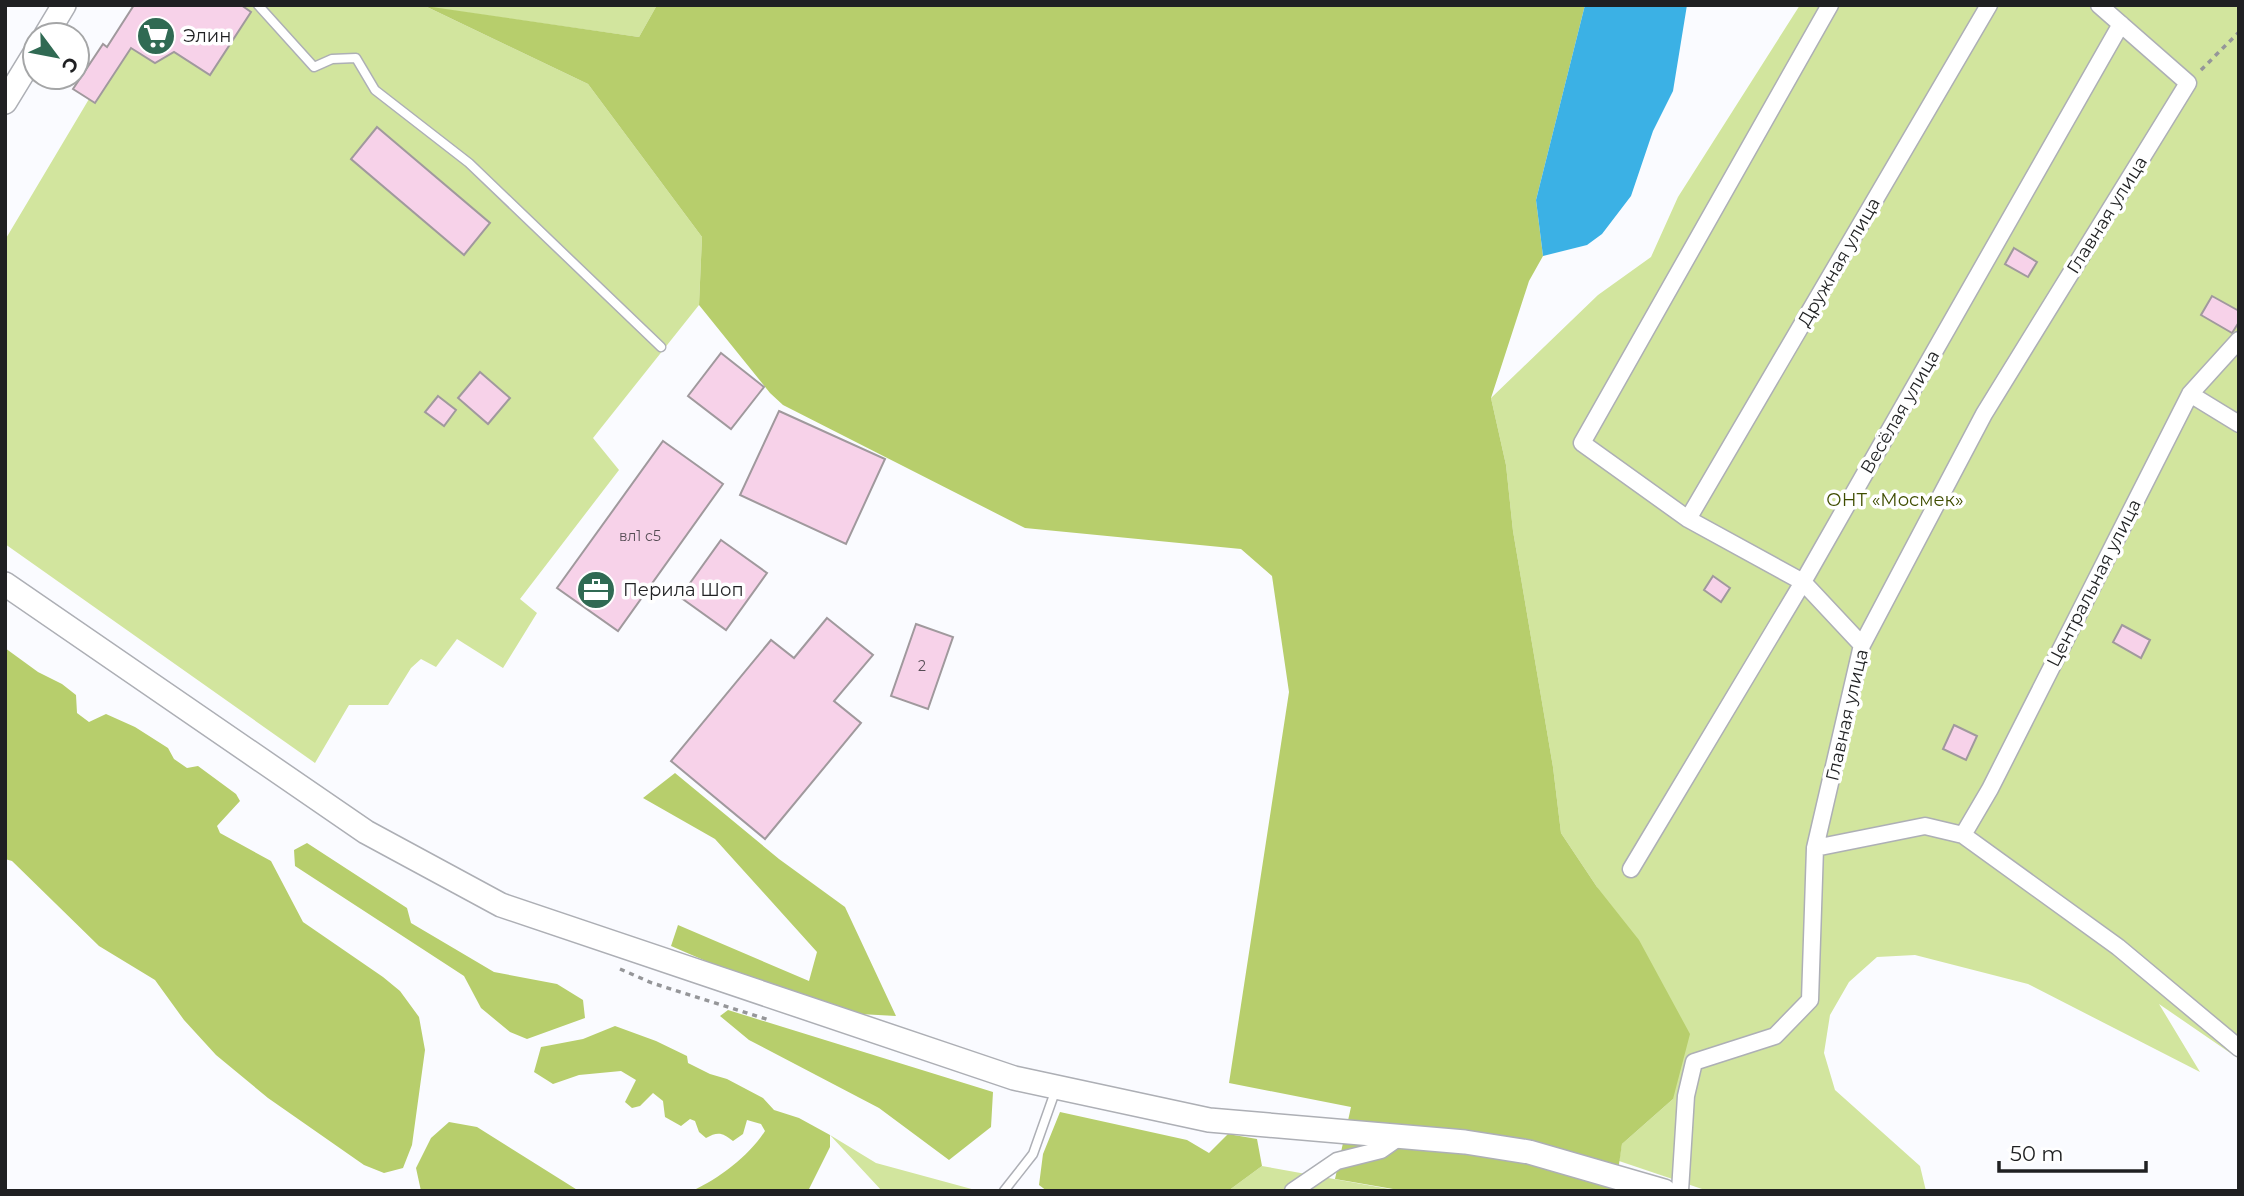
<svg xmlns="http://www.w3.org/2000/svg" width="2244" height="1196" font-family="Montserrat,sans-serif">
<rect width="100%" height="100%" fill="#fafbff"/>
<path fill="#d2e59e" d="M145 5H657L639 37 427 7 588 84 702 237 699 305 593 438 619 470 520 599 537 613 503 668 457 639 436 667 421 659 411 668 388 705H349L315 763 5 544V240Z
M1800 5H2239V1059L2159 1004 2200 1072 2028 984 1915 955 1877 957 1849 982 1830 1015 1824 1053 1835 1090 1920 1166 1926 1191H1708L1619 1161 1622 1144 1673 1099 1597 887 1561 833 1553 767 1513 531 1506 465 1491 398 1598 295 1651 257 1678 197Z
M830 1135 876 1163 979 1191H882Z
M1262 1166 1395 1190 1228 1191Z"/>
<path fill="#b7ce6c" d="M657 5H1585L1536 200 1543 256 1529 281 1491 398 1506 465 1513 531 1553 767 1561 833 1597 887 1639 940 1690 1034 1673 1099 1622 1144 1615 1191H1391L1393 1189 1335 1179 1351 1107 1229 1083 1289 692 1272 576 1241 549 1025 528 783 405 770 393 699 305 702 237 588 84 425 6 639 37Z
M5 648 38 672 62 684 76 695 77 713 89 722 106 714 135 727 168 748 174 759 187 768 198 766 236 794 240 801 217 826 220 833 271 861 303 922 383 977 400 991 419 1017 425 1050 412 1145 403 1168 384 1173 364 1165 268 1098 216 1055 184 1020 155 980 99 946 12 861 5 859Z
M675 773 779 859 845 907 896 1016 860 1014 752 981 671 946 678 925 809 981 817 952 715 839 643 798Z
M307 843 407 908 411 923 494 972 557 984 583 1000 585 1018 527 1039 510 1032 481 1008 464 976 295 866 294 850Z
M728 1010 993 1092 991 1127 949 1160 879 1108 749 1040 720 1016Z
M615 1026 656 1041 687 1056 688 1063 710 1074 727 1079 763 1098 774 1110 799 1118 830 1135V1147L808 1191H692C720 1178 749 1156 765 1131L761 1124 747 1120 743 1134 733 1141C723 1133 718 1131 706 1138L699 1132 695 1121 690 1119 681 1126 665 1117 663 1101 653 1093 640 1106 632 1108 625 1102 636 1080 621 1071 579 1075 553 1084 534 1072 541 1047 583 1039Z
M1060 1112 1187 1140 1209 1153 1228 1134 1257 1139 1262 1166 1228 1191H1047L1039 1185 1043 1154Z
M449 1122 477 1127 579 1191H421L416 1168 431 1138Z"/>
<path fill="#3bb1e5" d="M1585 5H1687L1673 91 1653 131 1631 196 1602 234 1587 245 1543 256 1536 200Z"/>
<path fill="#f7d2e9" stroke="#a0999d" stroke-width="2" d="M134 5H241L251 12 210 75 174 52 155 63 131 48 95 103 73 89 103 44 107 47Z
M377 127 490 223 464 255 351 159Z
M2014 248 2037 262 2028 277 2005 264Z
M2212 296 2239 311V322L2232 333 2201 315Z
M721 353 764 387 731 429 688 396Z
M480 372 510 398 488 424 458 398Z
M438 396 456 410 444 426 425 412Z
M779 411 885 459 846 544 740 495Z
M663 441 723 484 618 631 557 588Z
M721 540 767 573 726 630 680 597Z
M1713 576 1730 588 1721 602 1704 590Z
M827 618 873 655 834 701 861 723 765 839 671 761 771 640 794 658Z
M916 624 953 637 928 709 891 696Z
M2122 625 2150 640 2141 658 2113 642Z
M1954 725 1977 736 1966 760 1943 749Z"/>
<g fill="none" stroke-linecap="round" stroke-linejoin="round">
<defs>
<path id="lane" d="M258 5 314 67 332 59 356 58 375 90 469 163 661 347
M1004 1191 1033 1154 1056 1089"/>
<path id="street" d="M1830 5 1582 443 1688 519 1803 582 1862 645
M2190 394 2239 424
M1688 519 1989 5
M1963 835 1990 789 2190 394 2239 340
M1815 848 1925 826 1963 835 2118 947 2239 1048
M1631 869 1803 582 2121 24
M1293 1191 1337 1161 1381 1150 1401 1136
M1680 1191 1686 1096 1694 1062 1775 1036 1810 1000 1815 848 1862 645 1984 414 2188 83 2099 5"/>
<path id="secondary" d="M46 35 64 5
M5 102 35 53
M5 584 366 832 501 905 1014 1078 1209 1120 1465 1142 1529 1152 1664 1191"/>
</defs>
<use href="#lane" stroke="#adafb5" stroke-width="11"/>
<use href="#street" stroke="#adafb5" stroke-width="19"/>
<use href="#secondary" stroke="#adafb5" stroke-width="26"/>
<path stroke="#959699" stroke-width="3.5" stroke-dasharray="5 5" stroke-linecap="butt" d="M2201 70 2239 32
M620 969 652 983 769 1020"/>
<use href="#lane" stroke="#fff" stroke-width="8"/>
<use href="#street" stroke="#fff" stroke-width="16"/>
<use href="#secondary" stroke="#fff" stroke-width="23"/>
</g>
<defs>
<symbol id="supermarket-disc" viewBox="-11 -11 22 22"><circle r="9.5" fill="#306a53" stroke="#fff"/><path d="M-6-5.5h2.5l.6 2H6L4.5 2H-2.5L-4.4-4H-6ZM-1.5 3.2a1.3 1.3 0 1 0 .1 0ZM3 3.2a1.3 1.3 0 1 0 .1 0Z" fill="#fff"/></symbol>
<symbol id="office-disc" viewBox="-11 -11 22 22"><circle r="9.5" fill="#306a53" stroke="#fff"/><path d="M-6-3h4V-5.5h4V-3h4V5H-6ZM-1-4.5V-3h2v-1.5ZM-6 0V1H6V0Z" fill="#fff"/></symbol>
</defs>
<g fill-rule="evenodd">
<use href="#supermarket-disc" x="134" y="14" width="44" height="44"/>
<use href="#office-disc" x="574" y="568" width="44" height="44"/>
</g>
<g text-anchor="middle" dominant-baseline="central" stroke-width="7" stroke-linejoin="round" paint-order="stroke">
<g font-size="14" fill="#554c54">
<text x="640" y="536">вл1 с5</text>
<text x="922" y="666">2</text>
</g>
<g font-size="18" fill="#1f2022" stroke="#fff" text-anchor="start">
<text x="183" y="36">Элин</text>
<text x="623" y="590">Перила Шоп</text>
</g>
<g font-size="18" fill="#1f2022" stroke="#fff">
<text transform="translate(2107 215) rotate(-58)">Главная улица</text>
<text transform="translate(1839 262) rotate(-60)">Дружная улица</text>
<text transform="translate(1900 412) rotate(-60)">Весёлая улица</text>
<text transform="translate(2094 583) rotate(-63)">Центральная улица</text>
<text transform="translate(1847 715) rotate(-77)">Главная улица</text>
</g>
<g font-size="18" fill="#3f4d00" stroke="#fff">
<text x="1895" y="500">ОНТ «Мосмек»</text>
</g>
</g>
<rect width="2244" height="1196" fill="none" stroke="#1f2022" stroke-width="14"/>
<g transform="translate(56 56) rotate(122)"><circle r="33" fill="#ffffff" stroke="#a5a6a7" stroke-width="2"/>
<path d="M0-5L12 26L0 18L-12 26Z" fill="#306a53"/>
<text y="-10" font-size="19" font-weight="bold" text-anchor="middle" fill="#1f2022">С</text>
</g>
<path d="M1999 1161v10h147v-10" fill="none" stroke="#1f2022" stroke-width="3.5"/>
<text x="2010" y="1161" font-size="21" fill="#1f2022" stroke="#ffffff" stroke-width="5" paint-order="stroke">50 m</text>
</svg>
